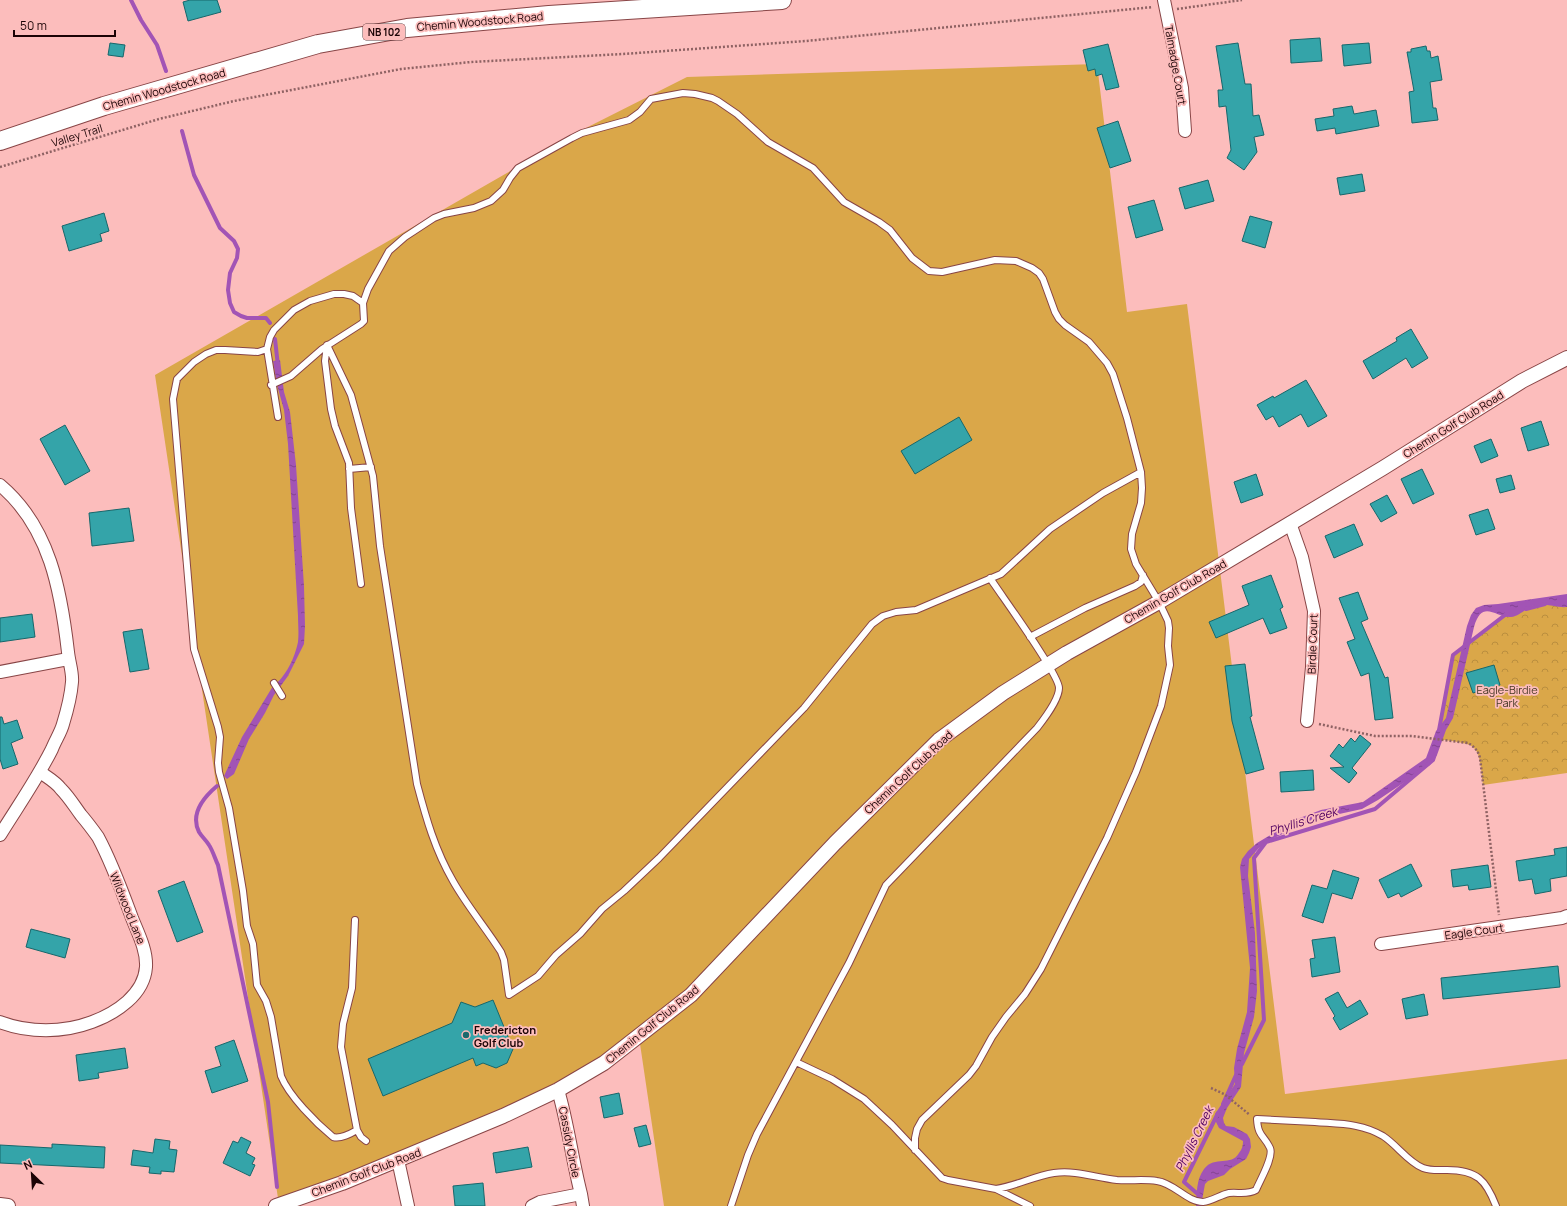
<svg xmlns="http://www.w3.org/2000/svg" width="1567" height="1206" font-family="Manrope,sans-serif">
<defs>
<pattern id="park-crowns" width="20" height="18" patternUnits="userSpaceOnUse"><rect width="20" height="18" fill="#daa749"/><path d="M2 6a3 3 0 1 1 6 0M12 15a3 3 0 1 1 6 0" fill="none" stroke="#ba8e3e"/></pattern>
<pattern id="water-ripples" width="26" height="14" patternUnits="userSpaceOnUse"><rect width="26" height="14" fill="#a254b5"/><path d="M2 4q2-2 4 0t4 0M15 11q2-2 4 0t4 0" fill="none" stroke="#834391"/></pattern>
</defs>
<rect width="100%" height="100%" fill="#fcbdbc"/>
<path fill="#daa749" d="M1097 64 1127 312 1187 304 1285 1094 1567 1059V1206H664L639 1037 558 1090 279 1205 155 375 580 131 687 77Z"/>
<path fill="url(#park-crowns)" d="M1567 600V773L1483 785C1478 742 1480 745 1437 739L1453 655 1505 615Z"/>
<path fill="url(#water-ripples)" d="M280 360 284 392 290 412 296 465 304 586 305 626 304 644 288 676 274 695 265 713 249 739 234 774 227 779 224 776 242 737 273 686C286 677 295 657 298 642 299 633 298 624 298 616L288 444 284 410 277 385 273 361Z
M1567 594V607C1557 608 1546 603 1536 605 1527 606 1521 616 1511 617 1496 618 1482 598 1474 627L1453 718 1446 730 1437 755 1430 765 1378 800 1362 809 1312 820 1272 839 1259 848 1249 859 1248 876 1255 933 1257 991 1254 1017 1244 1053 1241 1087 1227 1108 1223 1118 1224 1123 1226 1126 1234 1127 1247 1134 1250 1139 1251 1147 1249 1153 1246 1159 1230 1169 1224 1175 1208 1181 1205 1184 1201 1206H1196C1197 1193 1196 1180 1204 1169 1215 1155 1231 1167 1239 1153 1242 1149 1243 1146 1243 1141L1219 1128 1216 1122 1215 1114 1235 1084 1234 1068 1237 1049 1247 1012 1250 968 1240 867 1242 859 1248 851 1257 843 1297 819 1321 810 1363 802 1426 758 1436 731 1446 718 1467 626 1471 615 1476 608 1484 605 1498 604Z"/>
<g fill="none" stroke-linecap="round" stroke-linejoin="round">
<path stroke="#a254b5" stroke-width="4" d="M131 0 141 20 157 45 166 71
M182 131 194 175 220 228 234 241 238 249 237 258 230 273 228 290 230 303 234 312 241 316 247 318H266L270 323
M275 339 278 366
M1526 609 1545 604
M1439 730 1453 655 1505 615 1508 614
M217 786C204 797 190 814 199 832 202 837 206 840 209 845 213 851 215 859 218 865L268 1102 277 1187
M1242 1064 1264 1020 1254 858 1266 842 1375 809 1433 760 1435 754
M1223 1104 1236 1075
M1199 1206 1200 1196 1184 1182 1218 1113"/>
</g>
<path fill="#34a4a9" stroke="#17676b" d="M190 0H217L221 12 188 21 183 2Z
M1320 38 1322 61 1291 63 1290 40Z
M110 43 125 45 123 57 108 55Z
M1238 43 1245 84H1251L1253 116 1259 115 1264 135 1254 137 1257 152 1244 170 1227 158 1231 150 1226 106 1219 107 1218 90H1223L1216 46Z
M1369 43 1371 63 1344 66 1342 45Z
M1108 44 1119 87 1106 90 1102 74 1096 76 1095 69 1088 71 1083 50Z
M1426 46 1427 51H1430L1431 58 1438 56 1442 80 1430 82 1433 108H1436L1438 120 1412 123 1409 92 1414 91 1407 52H1411V49Z
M1352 106 1354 114 1376 110 1379 126 1336 134 1335 128 1317 131 1315 119 1334 116 1333 109Z
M1118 121 1131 161 1110 168 1097 128Z
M1362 174 1365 191 1340 195 1337 178Z
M1208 180 1214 201 1185 209 1179 188Z
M1154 200 1163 230 1136 238 1128 207Z
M104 213 109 231 100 234 102 241 69 251 62 226Z
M1250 216 1272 222 1265 248 1242 241Z
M1411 329 1428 358 1412 368 1406 358 1373 379 1363 361 1397 341 1396 338Z
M1306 380 1327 416 1308 427 1301 414 1279 427 1273 416 1266 420 1257 405 1273 396 1274 398Z
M959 417 972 440 915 474 901 451Z
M1541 421 1549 445 1528 451 1521 428Z
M65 425 90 471 65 485 40 439Z
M1491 439 1498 456 1481 463 1474 446Z
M1422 469 1434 494 1413 504 1401 479Z
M1256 474 1263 495 1241 503 1234 482Z
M1511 475 1515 489 1500 493 1496 479Z
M1387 495 1397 513 1381 522 1370 504Z
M129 508 134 541 92 546 89 513Z
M1488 509 1495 529 1476 535 1469 515Z
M1354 524 1363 545 1334 558 1325 536Z
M1271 575 1283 607 1280 609 1287 628 1270 634 1263 618 1216 638 1209 622 1249 605 1242 586Z
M1358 592 1368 619 1361 622 1385 678 1388 677 1393 718 1375 720 1369 673 1361 676 1347 642 1355 639 1339 598Z
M32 614 35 637 0 642V618Z
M142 629 149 669 130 672 123 632Z
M1245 664 1252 716 1250 717 1264 769 1246 774 1232 721 1225 666Z
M1494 665 1500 685 1473 693 1466 673Z
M0 717H2L4 724 17 720 23 738 11 743 18 764 3 769 0 759Z
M1360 735 1371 744 1352 768 1357 773 1349 783 1330 768 1344 767 1330 756 1339 744 1343 748 1351 738 1355 742Z
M1313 770 1314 790 1281 792 1280 772Z
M1567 847V876L1550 879 1551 891 1535 894 1532 879 1519 881 1516 861 1555 855 1554 849Z
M1411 864 1422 886 1401 897 1399 893 1388 898 1379 880Z
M1488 865 1491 887 1469 890 1468 885 1453 887 1451 870Z
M1333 870 1359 878 1352 899 1332 893 1323 923 1302 916 1312 885 1327 889Z
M184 881 203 932 177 942 158 891Z
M31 929 70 939 65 958 26 947Z
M1335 937 1340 972 1312 977 1310 959 1315 958 1312 940Z
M1558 966 1560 987 1443 999 1441 978Z
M1338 992 1347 1008 1360 1000 1368 1014 1340 1030 1333 1018 1335 1016 1325 999Z
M1424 994 1428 1015 1406 1019 1402 999Z
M493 1000 513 1049 507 1063 496 1068 483 1063 476 1066 473 1058 383 1096 368 1059 452 1023 461 1002 475 1007Z
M234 1040 248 1081 212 1093 205 1071 221 1066 215 1047Z
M125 1048 128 1068 98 1073 99 1078 79 1081 76 1055Z
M619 1093 623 1114 604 1118 600 1097Z
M646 1125 651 1144 639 1147 634 1128Z
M241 1137 251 1142 246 1153 255 1158 252 1164 255 1165 250 1176 223 1163 233 1141 238 1143Z
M155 1139 170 1141 169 1149 177 1150 174 1172 161 1171V1174L149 1173 150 1167 131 1165 133 1150 153 1153Z
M52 1144 105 1147 104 1168 0 1163V1145L52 1148Z
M528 1147 532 1167 496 1173 493 1153Z
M483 1183 485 1206H455L453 1186Z"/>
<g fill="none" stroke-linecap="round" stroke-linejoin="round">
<defs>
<path id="service" d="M327 345 351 395 373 476 380 546 417 784C426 818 435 850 453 881 467 906 486 928 501 952L504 960 509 995 538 976 556 955 580 934 602 909 624 891 659 858 804 708 872 624 883 616 896 612 916 610 1001 574 1050 529 1103 493 1141 472
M327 345 325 361 331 409 335 426 349 463 351 508 361 584
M267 349 258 352 225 350H216L206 354 194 362 177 379 173 399 194 649 218 727 220 737 218 763 219 772 229 808 243 891 247 926 253 944 257 985 266 1001 271 1017 281 1076C289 1096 316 1123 333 1137 341 1139 350 1134 357 1130
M271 385 291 376 322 349 361 324 364 321 363 303 368 289 389 251 405 237 434 218 444 214 474 208 491 201 503 190 510 178 518 168 572 138 582 133 629 120 640 112 651 99 683 93 695 94 712 98 718 101 737 114 768 142 813 168 844 202 879 222 890 230 912 258 929 271 942 272 995 260 1016 261 1032 268 1039 273 1043 279 1055 312 1059 319 1065 325 1089 342 1107 363 1113 374 1127 418 1141 472 1142 488 1141 503 1132 534 1131 549 1136 564 1159 602 1168 621 1169 628 1168 646 1170 665 1161 706 1136 772 1107 838 1041 969 1025 994 1006 1017 992 1037 976 1066 969 1075 922 1120 917 1129 915 1138V1150
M278 417 267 349 270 337 274 330 294 310 310 301 334 294H344L353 296 363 303
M349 469 371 467
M1030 637 1085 608 1135 586 1141 582 1143 575
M274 683 282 696
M355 920 352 988 343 1024 341 1047 357 1130 361 1137 366 1141
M796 1062 832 1079 864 1099 892 1125 942 1178 948 1180 996 1189 1030 1206
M996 1189C1016 1186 1034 1176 1054 1173 1077 1170 1096 1178 1117 1180 1131 1181 1144 1179 1157 1181 1174 1183 1187 1202 1203 1202 1212 1201 1220 1195 1229 1193 1238 1192 1248 1195 1256 1190 1260 1180 1274 1157 1270 1148 1264 1135 1258 1137 1257 1119 1276 1120 1295 1121 1315 1122 1339 1124 1361 1123 1383 1136 1397 1145 1408 1162 1423 1168 1431 1171 1439 1170 1447 1170 1477 1170 1486 1180 1496 1206
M731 1206 748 1155 757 1134 849 963 886 885 1037 728C1044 719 1059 700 1059 688 1059 674 1001 595 990 578"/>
<path id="minor" d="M1164 0 1182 88 1185 131
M0 485C50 527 61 591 68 652 69 662 73 673 72 682 71 695 67 711 63 724 61 732 55 741 52 749 37 779 18 806 0 835
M1290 523 1302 557 1314 611 1312 667 1307 721
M0 672 68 659
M1381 944 1562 918 1567 916
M0 1022C29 1033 63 1033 92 1022 116 1013 144 995 146 967 147 950 138 933 132 918 122 891 112 863 98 837 93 830 87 822 81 815 75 807 69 797 61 789 56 782 47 777 40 772
M558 1090C568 1124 572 1159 581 1194
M398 1160 408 1206
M532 1206 540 1202 581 1194 583 1206"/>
<path id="tertiary" d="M0 1205 8 1206
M276 1206 342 1183 503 1116 558 1090 604 1063 691 995 835 843 939 740 1003 693 1067 653 1159 602 1383 468 1522 381 1567 358"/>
<path id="primary" d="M0 141 104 106 318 44 407 28 549 15 782 0"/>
</defs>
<use href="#service" stroke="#884546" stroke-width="8"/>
<use href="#minor" stroke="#884546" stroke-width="14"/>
<use href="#tertiary" stroke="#884546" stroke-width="16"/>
<use href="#primary" stroke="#884546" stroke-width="20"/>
<path stroke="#8e6263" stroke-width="2.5" stroke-dasharray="2 2" stroke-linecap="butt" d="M1177 9 1242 0
M0 167 159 119 234 101 401 69 471 62 623 54 806 41 1153 7
M1319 724 1375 736H1412L1468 743C1475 747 1478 751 1480 758L1499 915
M1211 1088 1224 1094 1250 1115"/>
<use href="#service" stroke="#fff" stroke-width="6"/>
<use href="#minor" stroke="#fff" stroke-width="12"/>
<use href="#tertiary" stroke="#fff" stroke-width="14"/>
<use href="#primary" stroke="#fff" stroke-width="18"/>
</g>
<circle fill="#1b696c" stroke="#fcbdbc" stroke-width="1.5" cx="466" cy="1035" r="4"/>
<g text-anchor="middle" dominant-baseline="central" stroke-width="3.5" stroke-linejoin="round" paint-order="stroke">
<rect fill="#fcbdbc" stroke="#5e3b3c" stroke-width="1" x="363" y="24" width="42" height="16" rx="3"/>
<g font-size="10" font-weight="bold" fill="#1b0305">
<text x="384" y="32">NB 102</text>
</g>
<g font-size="11" fill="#1b0305" stroke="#fcbdbc">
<text transform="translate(480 21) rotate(-5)">Chemin Woodstock Road</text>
<text transform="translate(1176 65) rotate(80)">Talmadge Court</text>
<text transform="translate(164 89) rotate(-16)">Chemin Woodstock Road</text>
<text transform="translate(77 135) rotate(-17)">Valley Trail</text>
<text transform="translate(1453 424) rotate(-32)">Chemin Golf Club Road</text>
<text transform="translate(1175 591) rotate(-30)">Chemin Golf Club Road</text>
<text transform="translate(1312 644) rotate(-88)">Birdie Court</text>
<text transform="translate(908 772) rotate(-43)">Chemin Golf Club Road</text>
<text transform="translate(128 908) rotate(68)">Wildwood Lane</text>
<text transform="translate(1474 931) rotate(-8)">Eagle Court</text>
<text transform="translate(652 1024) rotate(-39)">Chemin Golf Club Road</text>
<text transform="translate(570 1142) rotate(79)">Cassidy Circle</text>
<text transform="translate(366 1172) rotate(-21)">Chemin Golf Club Road</text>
</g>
<g font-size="11" fill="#453823" stroke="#fcbdbc">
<text x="1507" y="689">Eagle-Birdie<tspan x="1507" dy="13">Park</tspan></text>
</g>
<g font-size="11" font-weight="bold" fill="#1b0305" stroke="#fcbdbc" text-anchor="start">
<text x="474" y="1029">Fredericton<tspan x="474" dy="13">Golf Club</tspan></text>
</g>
<g font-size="12" font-style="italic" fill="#510061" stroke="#fcbdbc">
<text transform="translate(1303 821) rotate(-17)">Phyllis Creek</text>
<text transform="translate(1194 1139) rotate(-64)">Phyllis Creek</text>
</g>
</g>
<g transform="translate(32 1174) rotate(335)" stroke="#fcbdbc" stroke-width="3" paint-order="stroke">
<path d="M0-3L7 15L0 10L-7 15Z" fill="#1b0305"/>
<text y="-6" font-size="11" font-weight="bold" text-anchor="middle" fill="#1b0305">N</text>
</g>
<path d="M14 30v6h101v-6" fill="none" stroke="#1b0305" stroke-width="2"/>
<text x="20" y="30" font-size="12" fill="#1b0305" stroke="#fcbdbc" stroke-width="3" paint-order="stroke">50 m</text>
</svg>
